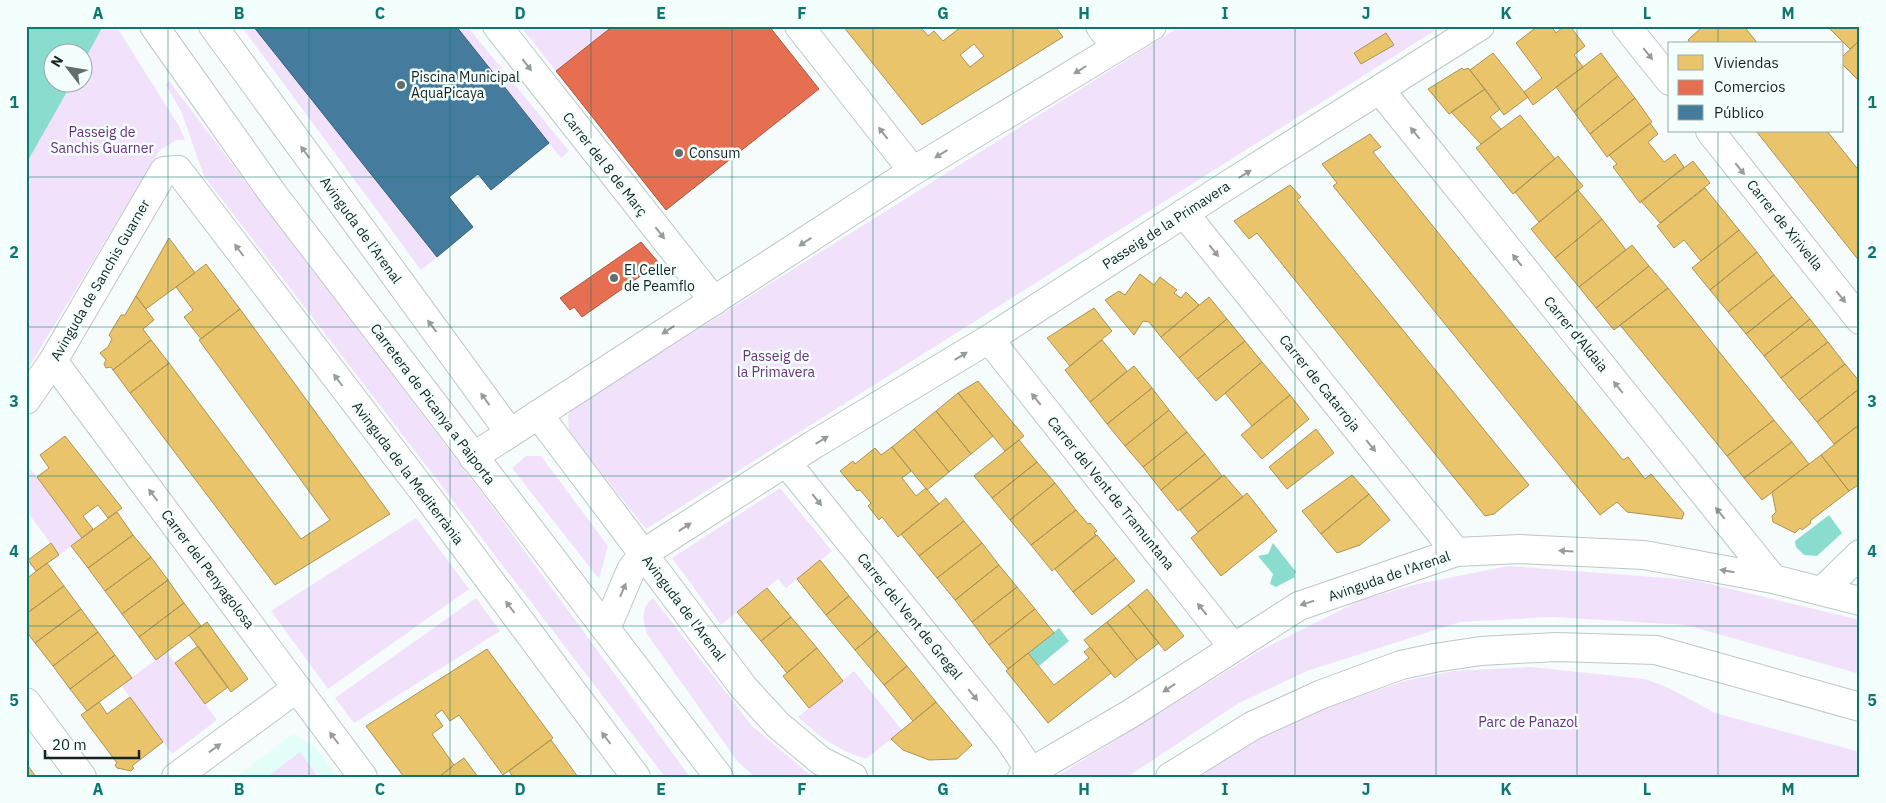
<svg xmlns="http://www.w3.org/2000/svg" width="1886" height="803" font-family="'IBM Plex Sans',sans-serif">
<rect width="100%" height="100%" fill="#f5fcfb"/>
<path fill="#e3fdf8" d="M293 734 316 748 337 777H236Z"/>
<path fill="#f2e1fb" d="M103 26H116L179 126 185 140H177L160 150 26 372V164L72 83 82 82 83 63Z
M241 26H253L437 257 421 270Z
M456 26H467L569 151 561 158Z
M520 26H613L556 71Z
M1181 26H1442L646 529 569 432 568 415 575 406Z
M169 81 494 509 690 777H665L204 176 181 111 166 85Z
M526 456H541L608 546 599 579 512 468Z
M26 463 82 538 59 555 26 510Z
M780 488 832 551 786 588 778 579 721 625 672 558Z
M416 518 469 589 328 689 271 611Z
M1508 566 1693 580 1860 620V674L1686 625 1552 617 1460 622 1307 671 1239 703 1127 777H1056L1261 650 1359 601 1413 585Z
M476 598 500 631 354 723 335 698Z
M653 598 752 726 809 774 815 777H755L738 762 647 634C643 620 640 609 653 598Z
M167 652 217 720 172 754 121 685Z
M1531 667 1645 679 1669 688 1715 713 1860 752V777H1197L1246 744 1319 709 1405 681 1453 671Z
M854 671 902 730 866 759C838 750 819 737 798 717Z
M300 752 318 777H267Z"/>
<path fill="#8adcce" d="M26 26H103L83 63 82 52H52V82L72 83 26 164Z
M1829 515 1842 533 1817 556 1804 555 1796 547 1795 541Z
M1273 543 1296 572 1294 575 1295 577 1276 587 1270 584 1273 574 1258 556 1268 554Z
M1059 628 1069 641 1039 666 1028 653Z"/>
<path fill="#e9c46a" stroke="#aa9354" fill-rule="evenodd" d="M843 26H920L928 36 934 31 943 41 962 26H1055L1063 37 922 125ZM974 44 984 56 970 67 960 55Z
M1538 26H1551L1556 33 1564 26H1570L1585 46 1574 55 1583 67 1533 105 1524 92 1542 78 1516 43Z
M1744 26 1758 44H1691L1688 40 1703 26Z
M1827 26H1860V40L1850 49Z
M1386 33 1394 45 1361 64 1354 53Z
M1860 40V82L1842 64V57Z
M1493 53 1528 97 1504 115 1470 70Z
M1601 53 1618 76 1574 112 1556 87Z
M1462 68 1464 70 1468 68 1485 89 1449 114 1428 89Z
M1618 76 1635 98 1590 134 1574 112Z
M1485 89 1500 109 1490 117 1501 129 1481 144 1451 112Z
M1635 98 1652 122 1607 157 1590 134Z
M1520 115 1555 159 1513 194 1476 148Z
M1650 123 1658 134 1648 142 1664 162 1675 154 1684 167 1640 203 1613 167 1617 164 1609 155Z
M1756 131H1827L1860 172V262Z
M1370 134 1381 147 1373 152 1474 277 1623 460 1628 457 1645 479 1651 474 1684 513 1682 519 1627 512 1617 502 1600 515 1333 186 1337 183 1322 164Z
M1558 156 1583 186 1539 222 1515 192Z
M1693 161 1710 183 1660 223 1641 201Z
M1290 185 1301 197 1297 200 1529 485 1494 514 1485 516 1257 233 1249 239 1234 221Z
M1705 188 1739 230 1701 261 1684 240 1674 248 1657 226Z
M1578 190 1602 219 1555 258 1531 229Z
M1602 219 1626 250 1579 287 1555 258Z
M1739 230 1757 252 1710 290 1692 268Z
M169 238 195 273 146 309 136 296Z
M1632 245 1649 266 1596 308 1579 287Z
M1757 252 1774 275 1728 312 1710 290Z
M206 264 240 309 201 339 184 317 193 310 176 287Z
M1649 266 1668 288 1614 330 1596 308Z
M1140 274 1154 285 1160 277 1177 290 1174 293 1181 298 1186 292 1199 305 1161 337 1149 322 1143 321 1134 335 1105 300 1119 291 1125 295Z
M1774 275 1792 297 1746 334 1728 312Z
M1668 288 1774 420 1727 456 1620 325Z
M136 296 154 320 143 329 151 340 113 370 111 367 106 368 104 364 106 360 100 353 108 347 112 339 109 335 121 315H125Z
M1209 297 1227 319 1179 358 1161 337Z
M1792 297 1810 319 1764 356 1746 334Z
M1094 308 1112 331 1070 366 1047 338Z
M240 309 390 514 275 585 130 393 169 363 301 539 330 520 199 340Z
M1227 319 1245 341 1197 379 1179 358Z
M1810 319 1828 342 1781 378 1764 356Z
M151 340 169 363 130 393 113 370Z
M1102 340 1127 371 1090 402 1065 370Z
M1245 341 1262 362 1216 401 1197 379Z
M1828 342 1845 364 1799 400 1781 378Z
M1262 362 1290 395 1252 426 1225 393Z
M1845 364 1860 382V388L1817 422 1799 400Z
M1134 366 1152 388 1107 424 1090 402Z
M978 381 1024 436 1005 451 958 393Z
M1152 388 1169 410 1125 446 1107 424Z
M1860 388V424L1834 444 1817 422Z
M958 393 993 436 971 454 936 411Z
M1290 395 1309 419 1262 459 1241 435Z
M1169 410 1187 432 1143 467 1125 446Z
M936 411 971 454 949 472 914 429Z
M1774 420 1792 442 1744 478 1727 456Z
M1860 424V484L1849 491 1821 455Z
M914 429 949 472 927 490 892 447Z
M1316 429 1334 453 1287 489 1269 467Z
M1187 432 1205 454 1161 490 1143 467Z
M65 436 122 508 108 518 98 505 83 516 93 529 82 538 37 477 49 468 40 455Z
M1019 440 1037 462 992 498 974 476Z
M1792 442 1809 464 1762 500 1744 478Z
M892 447 911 471 902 478 916 496 926 488 939 504 898 537 882 517 879 520 868 506 871 503 860 490 857 491 840 471 853 461 855 464 875 448 881 455Z
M1205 454 1222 476 1178 511 1161 490Z
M1821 455 1849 491 1810 521 1811 523 1802 530 1800 528 1795 533 1773 522 1772 516 1776 512 1772 492Z
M1037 462 1055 483 1010 520 992 498Z
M1224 475 1243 497 1198 532 1180 510Z
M1352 475 1369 494 1321 534 1302 511Z
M1055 483 1076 510 1031 545 1010 520Z
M1247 493 1277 531 1221 576 1191 538Z
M1369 494 1390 520 1360 545 1337 553 1321 534Z
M946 498 964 521 919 556 901 534Z
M1076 510 1088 524 1090 523 1097 531 1094 533 1096 535 1052 571 1031 545Z
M117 512 133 535 88 568 71 546Z
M964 521 982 543 937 578 919 556Z
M133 535 151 557 105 591 88 568Z
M1097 535 1116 558 1073 592 1055 569Z
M51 543 59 555 36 571 28 560Z
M982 543 999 565 955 600 937 578Z
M151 557 168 580 122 614 105 591Z
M1116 558 1135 581 1092 615 1073 592Z
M820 560 849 596 826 615 797 579Z
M47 563 64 586 26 614V579Z
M999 565 1017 587 972 622 955 600Z
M168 580 184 603 139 637 122 614Z
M64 586 81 609 35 643 26 631V614Z
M1017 587 1035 609 989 645 972 622Z
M767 588 791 617 761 641 737 612Z
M1147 589 1184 636 1165 651 1128 605Z
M849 596 878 631 855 650 826 615Z
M184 603 201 626 156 660 139 637Z
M1128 605 1159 643 1137 660 1107 622Z
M81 609 98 632 53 666 35 643Z
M1035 609 1054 633 1008 669 989 645Z
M791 617 817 648 787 673 761 641Z
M207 622 248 679 231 692 189 635Z
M1107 622 1137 660 1115 678 1084 640Z
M878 631 907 666 884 685 855 650Z
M98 632 115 655 70 689 53 666Z
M198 646 228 687 205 704 175 663Z
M1090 647 1111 673 1048 723 1006 671 1028 653 1054 685 1089 658 1084 652Z
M817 648 843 681 809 708 783 676Z
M487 649 553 738 503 775 459 715 450 721 442 710 435 715 443 726 432 734 454 765 439 777H404L366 726Z
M115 655 132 678 87 711 70 689Z
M907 666 936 702 913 721 884 685Z
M130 697 163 742 132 766 134 768 131 771 117 768 115 765 117 763 81 715 99 702 107 714Z
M936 702 972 745 957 759 929 760 903 750 891 739Z
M551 740 578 777H513L509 771Z
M464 758 478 777H439L454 765Z
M26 763 36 777H26Z"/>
<path fill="#e76f51" stroke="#a85842" d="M613 26H769L819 89 666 210 556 71Z
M641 242 659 263 582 317 574 307 570 310 560 298Z"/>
<path fill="#457b9d" stroke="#376077" d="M253 26H456L549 143 491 190 478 174 449 197 473 227 437 257Z"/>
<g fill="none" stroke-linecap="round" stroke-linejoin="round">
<defs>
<path id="street" d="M213 26 510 433
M497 26 714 301
M799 26 913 171
M1100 26 1116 48
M1626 26 1670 81
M1380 90 1773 579
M1710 131 1860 320
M1184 213 1456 552
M989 339 1233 647
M53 361 363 777
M26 400 53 361 164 171 178 170 427 496 636 777
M538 414 744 688 778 725 821 761 853 777
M473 457 913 171 1152 26
M786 462 1009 739 1031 772
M1822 591 1860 554
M606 629 631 570 644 553 813 445 989 339 1217 192 1480 26
M26 702 82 777
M176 777 297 688
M1022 777 1130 714 1299 606 1456 552 1520 549 1644 555 1773 579 1860 601"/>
<path id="secondary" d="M154 26 273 194 719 777
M1170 777 1252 726 1322 694 1401 665 1434 658 1481 651 1556 647 1656 650 1860 707"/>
</defs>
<use href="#street" stroke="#bdc7c5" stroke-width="30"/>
<use href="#secondary" stroke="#bdc7c5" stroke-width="30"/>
<use href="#street" stroke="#fefffe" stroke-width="28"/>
<use href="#secondary" stroke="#fefffe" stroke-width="28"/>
</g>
<defs><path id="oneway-solid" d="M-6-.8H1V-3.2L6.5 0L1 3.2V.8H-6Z" transform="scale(1.25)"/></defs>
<g fill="#969c9a">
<use href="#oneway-solid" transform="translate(1648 54) rotate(51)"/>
<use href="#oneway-solid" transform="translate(527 65) rotate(52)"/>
<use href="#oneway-solid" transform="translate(1080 70) rotate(148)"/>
<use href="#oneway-solid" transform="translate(883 133) rotate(-128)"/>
<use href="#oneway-solid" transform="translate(1415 133) rotate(-129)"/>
<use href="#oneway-solid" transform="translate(305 152) rotate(-126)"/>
<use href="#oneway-solid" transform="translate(941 154) rotate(149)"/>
<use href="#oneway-solid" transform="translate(1740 169) rotate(51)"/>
<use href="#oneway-solid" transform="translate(1245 174) rotate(-32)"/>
<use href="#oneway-solid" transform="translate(660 233) rotate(52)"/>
<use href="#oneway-solid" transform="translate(805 242) rotate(147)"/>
<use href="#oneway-solid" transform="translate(239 250) rotate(-127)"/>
<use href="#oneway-solid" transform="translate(1214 251) rotate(51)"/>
<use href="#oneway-solid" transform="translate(1517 260) rotate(-129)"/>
<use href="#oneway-solid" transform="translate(1841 297) rotate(51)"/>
<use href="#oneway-solid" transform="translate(432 326) rotate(-127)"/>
<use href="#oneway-solid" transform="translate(668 330) rotate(147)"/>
<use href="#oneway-solid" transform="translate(961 356) rotate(-31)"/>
<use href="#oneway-solid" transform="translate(338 380) rotate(-127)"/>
<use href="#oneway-solid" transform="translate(1618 387) rotate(-129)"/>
<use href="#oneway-solid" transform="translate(485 399) rotate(-126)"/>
<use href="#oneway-solid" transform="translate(1036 399) rotate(-129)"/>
<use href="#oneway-solid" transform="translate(822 440) rotate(-31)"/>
<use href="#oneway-solid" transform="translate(1371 446) rotate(51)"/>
<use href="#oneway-solid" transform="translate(153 495) rotate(-127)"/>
<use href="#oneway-solid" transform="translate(817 500) rotate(51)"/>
<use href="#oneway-solid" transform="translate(1720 513) rotate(-129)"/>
<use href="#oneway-solid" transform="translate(685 527) rotate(-33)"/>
<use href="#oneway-solid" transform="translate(1566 551) rotate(-177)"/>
<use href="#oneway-solid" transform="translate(1727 571) rotate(-170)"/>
<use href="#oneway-solid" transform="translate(623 590) rotate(-67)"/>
<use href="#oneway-solid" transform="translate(1307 603) rotate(162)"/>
<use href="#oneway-solid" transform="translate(510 607) rotate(-127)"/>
<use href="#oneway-solid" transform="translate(1202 609) rotate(-129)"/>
<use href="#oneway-solid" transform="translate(1169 688) rotate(147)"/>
<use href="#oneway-solid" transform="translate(973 695) rotate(51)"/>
<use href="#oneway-solid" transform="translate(334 738) rotate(-127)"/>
<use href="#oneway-solid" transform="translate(606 738) rotate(-127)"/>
<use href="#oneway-solid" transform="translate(215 748) rotate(-36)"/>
</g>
<path fill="none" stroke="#0f766e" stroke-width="1" stroke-opacity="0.55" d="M168 26V777M309 26V777M450 26V777M591 26V777M732 26V777M873 26V777M1013 26V777M1154 26V777M1295 26V777M1436 26V777M1577 26V777M1718 26V44M1718 131V777M26 177H1860M26 327H1860M26 476H1860M26 626H1860"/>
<g fill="#646e6c" stroke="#f2fffc" stroke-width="2">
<circle cx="401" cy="85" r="5"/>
<circle cx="679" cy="153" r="5"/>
<circle cx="614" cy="278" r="5"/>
</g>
<g text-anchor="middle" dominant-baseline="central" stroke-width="5" stroke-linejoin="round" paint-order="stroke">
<g font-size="14" fill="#16221f" stroke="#f2fffc" text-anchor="start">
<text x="411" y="77">Piscina Municipal<tspan x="411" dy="16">AquaPicaya</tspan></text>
<text x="689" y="153">Consum</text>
<text x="624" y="270">El Celler<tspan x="624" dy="16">de Peamflo</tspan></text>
</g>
<g font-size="14" fill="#6c2f7d" stroke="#f2fffc">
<text x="102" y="132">Passeig de<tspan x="102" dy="16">Sanchis Guarner</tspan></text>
<text x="776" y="356">Passeig de<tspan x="776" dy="16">la Primavera</tspan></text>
<text x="1528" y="722">Parc de Panazol</text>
</g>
<g font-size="14" fill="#16221f" stroke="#f2fffc">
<text transform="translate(605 164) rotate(52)">Carrer del 8 de Març</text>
<text transform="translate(1166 225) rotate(-33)">Passeig de la Primavera</text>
<text transform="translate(1785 225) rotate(51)">Carrer de Xirivella</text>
<text transform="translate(361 230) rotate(54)">Avinguda de l'Arenal</text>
<text transform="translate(100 280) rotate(-60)">Avinguda de Sanchis Guarner</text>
<text transform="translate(1576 334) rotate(51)">Carrer d'Aldaia</text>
<text transform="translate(1320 383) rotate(51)">Carrer de Catarroja</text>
<text transform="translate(433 404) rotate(53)">Carretera de Picanya a Paiporta</text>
<text transform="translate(408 473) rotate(53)">Avinguda de la Mediterrània</text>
<text transform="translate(1111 493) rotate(51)">Carrer del Vent de Tramuntana</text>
<text transform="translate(208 569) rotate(53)">Carrer del Penyagolosa</text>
<text transform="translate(1389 576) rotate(-19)">Avinguda de l'Arenal</text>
<text transform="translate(684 608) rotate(53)">Avinguda de l'Arenal</text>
<text transform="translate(910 616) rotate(51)">Carrer del Vent de Gregal</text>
</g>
</g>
<rect width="1886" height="803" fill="none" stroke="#f2fffc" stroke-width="55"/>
<rect x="1668" y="42" width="175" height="90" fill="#f2fffc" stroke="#9aa7a4"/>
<rect x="1678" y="55" width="25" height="15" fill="#e9c46a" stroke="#9aa7a4"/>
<text x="1714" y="68" font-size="15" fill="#16221f">Viviendas</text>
<rect x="1678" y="80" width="25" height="15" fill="#e76f51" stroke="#9aa7a4"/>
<text x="1714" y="92" font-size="15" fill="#16221f">Comercios</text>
<rect x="1678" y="105" width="25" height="15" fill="#457b9d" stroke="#9aa7a4"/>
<text x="1714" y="118" font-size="15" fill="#16221f">Público</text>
<g transform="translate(68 68) rotate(301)"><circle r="24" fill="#f2fffc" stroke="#9aa7a4"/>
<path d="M0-4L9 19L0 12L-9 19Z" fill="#646e6c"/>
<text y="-8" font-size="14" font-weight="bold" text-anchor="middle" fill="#16221f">N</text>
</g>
<path d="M45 750v8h94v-8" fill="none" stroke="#16221f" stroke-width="2.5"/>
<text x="52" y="750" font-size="15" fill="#16221f" stroke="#f2fffc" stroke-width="4" paint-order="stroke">20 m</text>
<rect x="28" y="28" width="1830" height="748" fill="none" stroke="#0f766e" stroke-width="2"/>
<g font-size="16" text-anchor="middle" font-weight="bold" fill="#0f766e">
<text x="98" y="19">A</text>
<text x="239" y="19">B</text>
<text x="380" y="19">C</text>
<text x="520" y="19">D</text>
<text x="661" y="19">E</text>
<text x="802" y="19">F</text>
<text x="943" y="19">G</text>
<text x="1084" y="19">H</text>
<text x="1225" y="19">I</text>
<text x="1366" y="19">J</text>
<text x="1506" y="19">K</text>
<text x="1647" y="19">L</text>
<text x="1788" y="19">M</text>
<text x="14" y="108">1</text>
<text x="1872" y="108">1</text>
<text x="14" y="258">2</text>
<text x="1872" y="258">2</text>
<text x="14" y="407">3</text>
<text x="1872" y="407">3</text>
<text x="14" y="557">4</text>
<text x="1872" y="557">4</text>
<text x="14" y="706">5</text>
<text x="1872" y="706">5</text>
<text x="98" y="795">A</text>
<text x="239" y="795">B</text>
<text x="380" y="795">C</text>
<text x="520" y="795">D</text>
<text x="661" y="795">E</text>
<text x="802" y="795">F</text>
<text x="943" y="795">G</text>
<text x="1084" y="795">H</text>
<text x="1225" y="795">I</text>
<text x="1366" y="795">J</text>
<text x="1506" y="795">K</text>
<text x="1647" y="795">L</text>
<text x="1788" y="795">M</text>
</g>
</svg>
